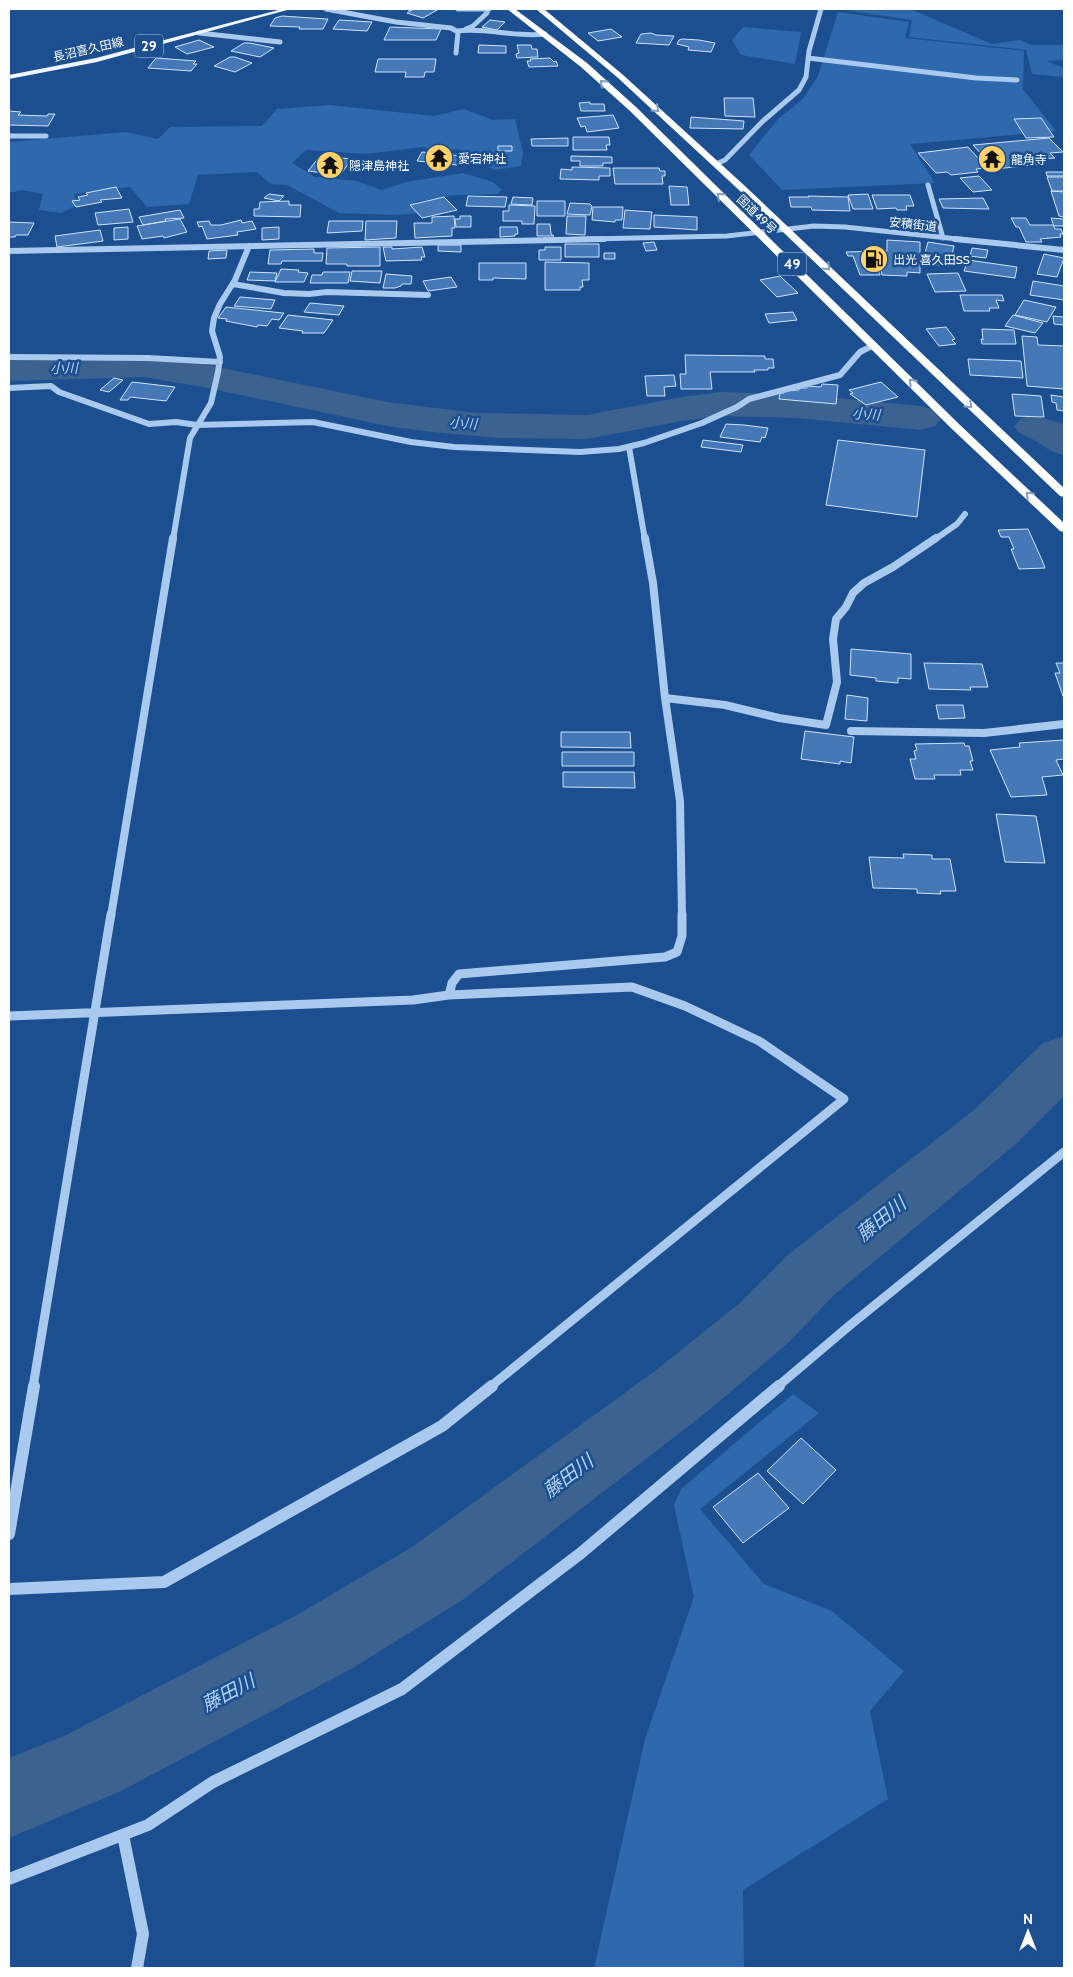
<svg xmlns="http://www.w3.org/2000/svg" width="1073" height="1977" font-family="Cabin,'Noto Sans JP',sans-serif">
<rect width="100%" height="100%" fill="#1b4f8f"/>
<path fill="#2e69ad" d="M839 9H910L992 44 1020 40 1031 45H1064V60L1046 61 1064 68V77L1032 74 1026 50 909 37 912 20Z
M838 12 909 22 905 38 1024 51 1023 89 1056 131 910 144 935 183 782 190 749 155 778 119 803 99 818 76Z
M743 27 801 32 795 64 741 55 732 40Z
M330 105 434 116 464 109 493 120 515 119 523 153 521 166 494 170 458 149 442 152 422 147 366 154 306 150 292 163 315 177 357 181 382 190 406 182 463 173 493 182 502 190 497 194 456 195 414 202 423 213 395 215 339 213 287 185 270 184 257 172 198 175 189 204 147 207 130 187 74 194 78 205 61 213 39 210 43 194 22 190 9 193V142L126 132 158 139 170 127 262 126 277 109Z
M793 1394 819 1413 700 1509 764 1584 832 1611 904 1671 870 1711 888 1799 743 1890 744 1968H594L645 1739 694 1597 674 1505 681 1489Z"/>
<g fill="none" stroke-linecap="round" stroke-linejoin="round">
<path fill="#3c6290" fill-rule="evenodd" d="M144 355 203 364 387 402 477 413 587 415 682 397 721 392 796 394 921 406 935 410 941 418 935 426 921 430 796 418 721 416 682 421 587 439 500 438 432 432 387 426 203 387 144 377 9 381V359Z
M1034 415 1064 424V455C1048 452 1047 447 1034 440 1025 435 1021 436 1014 427L1020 419Z
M1064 1036V1096L1016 1144 835 1294 787 1344 703 1415 464 1599 351 1669 121 1791 9 1838V1758L66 1735 297 1615 412 1547 655 1371 741 1302 789 1254 974 1110 1043 1043Z"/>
</g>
<path fill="#4478b7" stroke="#cfe3fa" d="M409 9H439L423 18 407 13 412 10H408Z
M282 16 327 19H328L323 29H299L300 27 270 26 275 18Z
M339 20 372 22 367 31 333 29Z
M490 20 505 22 497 30 482 27Z
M390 27 441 29 436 40H384Z
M611 29 622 37 598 41 588 33Z
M651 33 656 35 674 36 669 45 636 43 641 34Z
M682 39 699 40 715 43 711 52 688 50 689 47 677 44 679 40Z
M199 40 214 47 187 54 175 47Z
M244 43H250L274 48 260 57 231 51Z
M479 45 506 46V53H478Z
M517 45H531L532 49H537L538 57 517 58 516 54 519 53Z
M230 57H235L252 63 235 72 214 66Z
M156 58 196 61 193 64H197L191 71 148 68Z
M550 58 554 62 556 61 558 66 529 67 527 61H531L530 59Z
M378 59H436L434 72H425L424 77H405L406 72H375Z
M724 98H753L755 117 725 116Z
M590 102V104H604L605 111H581L579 103Z
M9 111 21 112 18 115 47 116 48 114H55L48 126 9 125Z
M613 115 619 128 587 132 585 126 581 127 577 118Z
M691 117 744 121 743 129 690 128Z
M1041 118 1054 137 1026 138 1014 119Z
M573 137H609L610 145H606L607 150H573Z
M568 138V146H532L531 139Z
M1049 138 1063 152 1050 153 1055 158 1038 159 1042 164 995 169 973 145Z
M498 146H512V151H498Z
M968 147 987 168 976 169 978 172 951 175 947 172 936 173 918 153Z
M422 152 462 156 457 165 417 161Z
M320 156 352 159 340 175 308 171Z
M571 156 612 157V163H603V166H580V161H571Z
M572 167 610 168V176H599V180L560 179 561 169 572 170Z
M613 168H659L660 171H665V176H662L663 184H615Z
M1046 172H1064V176H1047Z
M979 176 992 190 973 192 960 178Z
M1047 177H1064V191H1052Z
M669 186 687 187 689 205H671Z
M116 187 122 198 100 200 102 202 76 207 72 201 80 200 78 197 88 195 86 193Z
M1051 191 1064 192V217L1059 216Z
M269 194 284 196 279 201 264 198Z
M868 194 873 209H853L848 195Z
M872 195H910L914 206H906L907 210H897L896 208 877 209Z
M468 196 507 197 505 207 466 206Z
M808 196 848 197 850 211 812 210 811 207H791L789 197H809Z
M444 197 457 210 422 218 410 205Z
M513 197 533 198 532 205 511 204Z
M983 198 989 209 943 208 939 199Z
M289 201V205H301L300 217 254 216V209H259L260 202Z
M537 201H565V216H537Z
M570 203 590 204 592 206 590 215 567 214Z
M509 205 535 206 534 224H522V221H503V211H509Z
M593 207H623L622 220H615V222L592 220Z
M129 209 133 222 98 225 95 213Z
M180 210 184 218 165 219 166 221 143 225 139 217Z
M625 210 652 212 650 229 623 228Z
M654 215 697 217V230L654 227Z
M454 216 455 228H452V236L415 238 414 223H432V217Z
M460 216H471V227H456L455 219H460Z
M567 216H586L585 235 566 234Z
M1011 218H1026L1030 225H1053L1055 229H1061L1063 234H1060L1061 237 1040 239 1042 242H1026L1019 227H1016Z
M1051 218 1064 219V226H1054Z
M180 219 187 232 164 238 163 236 142 239 137 226Z
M241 220 242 223 252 221 256 229 237 232 238 235 207 239 202 226 199 227 197 222 209 221 211 225H221Z
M329 221H363L362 231 327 233Z
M366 221H397L396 238 365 240Z
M9 222 34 223 28 235H16L15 237H9Z
M537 224H550L551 234 554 236H537Z
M128 227V239L114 240V228Z
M279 227V239L262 240V228Z
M500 227H517L518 234H515V236L500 237Z
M100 230 103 241 57 247 55 236Z
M887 240 920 242V273L907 272V276L882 275 879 251H887Z
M654 242 657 250 646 251 643 243Z
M928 242 954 246 949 266 922 263Z
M565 244H599V257H565Z
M438 245H461V252L438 251Z
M380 247V266H347V264H326L327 248Z
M383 247H392V249L422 247 425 257H421L422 260 386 261Z
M545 247H561V260H539V250H545Z
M972 248 988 250 986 258 970 256Z
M314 249V253H323L322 261H282L281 264H268L270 250Z
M227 250 226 258 208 259 209 251Z
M874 251 880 275H860L853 256H848L846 252Z
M604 253H615V259H604Z
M1044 254 1064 258 1057 277 1037 274Z
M968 260 1017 267 1015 278 964 271Z
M545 262 589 263V280H582L583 287H580V290H545Z
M479 263H526V279L493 278V280H479Z
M281 269 299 270 298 272 308 273 304 282H275Z
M352 271H382L380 283 350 281Z
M250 272 277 273 275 281 247 280Z
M323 272H350L348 283H310L312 275H322Z
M958 273 966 291 935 292 927 274Z
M386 274 412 276 411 284H402L401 286 395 288H383Z
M780 276 798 293 777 297 760 280Z
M451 277 457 287 428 291 423 281Z
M1033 281 1064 286V300L1030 295Z
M960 295H1002L1004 301 996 300 999 308H989L990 311H964Z
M240 297 275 300 271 309 234 306Z
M1024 300 1056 307 1047 322 1015 315Z
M310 303 344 306 339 315 304 312Z
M226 307 283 313H284L279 320 272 319 267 326 258 325 257 327 226 321 227 319 218 318Z
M793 312 797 320 769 323 765 314Z
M288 315 333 320 324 333H302L303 331 279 328Z
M1013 315 1043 323 1035 333 1005 326Z
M1053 316 1064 317V325L1054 324Z
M946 327 955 339 952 340 956 344 939 346 926 329Z
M982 329 1014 330 1016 344H982L981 339 983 340Z
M1022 336 1037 337 1038 345 1064 346V389L1027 386Z
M685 355 765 356V359H773L774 368H768V370H754L755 372H710L712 389H681L680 374H686Z
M968 359 1021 361 1023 378 970 375Z
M674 375 676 386 664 387 665 396H647L645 376Z
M114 378 123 380 109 392 100 390Z
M132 382 175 387 166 401 130 397 128 400H120Z
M881 382 898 397 866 405 850 394 853 393 849 390Z
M822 384 838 385 836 404 779 399 780 393H784V391L799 390V388H807V386L821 387Z
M1012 394 1041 396 1044 417 1015 416Z
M1051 395 1064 397V411L1057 410 1056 403 1052 402Z
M726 424 744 425 768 428 765 438 762 437 760 442 720 437Z
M703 440 743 445 741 452 701 447Z
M838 440 925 450 917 517 826 505Z
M1028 529 1042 560 1045 568 1019 569 1011 549H1014L1009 537H1001L998 530Z
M851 649 911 654V679L898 678V683L876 681V678L850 675Z
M924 663 982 664 988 687H970L971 690 929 689Z
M1056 663H1064V699L1055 673H1060Z
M847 695 868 698 867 721 845 719Z
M936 705H963L965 718 939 719Z
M805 731 854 737 851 763 840 761V764L801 759Z
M561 732H630L631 748 561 747Z
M1064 740V759L1056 760 1063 775 1042 777 1047 795 1011 797 990 750 1020 747 1019 743Z
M964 743 965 746H969L973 761H970L973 770H960L961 775H934L935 779H915L910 759H916L914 751 917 750 915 744Z
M562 752H634V766H562Z
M563 772H634L635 788 563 787Z
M996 814 1036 816 1045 863 1005 862Z
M903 854 932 855V859H950L956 891H940L941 894 917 893V889L873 888 869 857 904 858Z
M801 1438 836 1470 803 1504 767 1471Z
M758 1473 789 1508 743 1543 713 1507Z"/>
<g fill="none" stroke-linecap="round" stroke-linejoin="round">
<path stroke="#a9c9ee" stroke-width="5" d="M326 9 396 22 451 28 458 32 456 53
M458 9H489
M466 29 473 26 487 13V9
M457 31C487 27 515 38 545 34
M199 33 280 42
M808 58 976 78 1017 80
M9 136H46
M716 164 725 160 763 121 799 90 806 77 809 51 821 9
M928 185 943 238
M544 240 727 236 814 226 845 227 967 240"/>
<path stroke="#a9c9ee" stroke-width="6" d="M955 239 1064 250
M9 251 604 239
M233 284 284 293 309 294 327 292 428 295
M9 357 148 358 220 362
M9 388 51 386 59 392 149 424 176 422 197 425 313 422 411 442 454 447 580 452 619 449 644 443 702 423 737 407 749 399 840 375 860 352 874 345
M629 447 645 540
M173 540 190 438 211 403 218 372 220 357 212 331 214 318 220 304 235 280 249 246
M934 540 957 524 965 514"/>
<path stroke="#a9c9ee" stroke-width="8" d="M645 538 653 583 665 698 680 801 682 916
M665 698 725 705 779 718 826 725 837 682 833 639 836 619 846 607 853 593 864 583 893 567 936 538
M851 731 984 733 1064 724
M111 916 173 538"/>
<path stroke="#a9c9ee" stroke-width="9" d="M449 995 452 983 459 974 665 957 677 952 682 936V914
M9 1016 413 1000 449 995 632 987 685 1006 759 1041 844 1099 490 1387
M33 1387 111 914
M777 1387 849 1326 1064 1152"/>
<path stroke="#a9c9ee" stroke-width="12" d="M9 1534 34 1386
M9 1589 164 1582 442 1426 492 1386
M123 1835 143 1934 137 1968
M9 1879 148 1825 213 1782 402 1689 581 1553 779 1386"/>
<path fill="#f0f6ff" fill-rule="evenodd" d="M282 9H291L97 62 9 79V75L96 58Z"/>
<path fill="#fff" fill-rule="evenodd" d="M507 9H515L587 63 636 107 960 425 1064 523V532L1060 531 952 429 630 111 581 67Z
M536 9H544L622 74 746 187 1064 488V497L1060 496 740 191 617 77Z"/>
</g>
<defs><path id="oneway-chevron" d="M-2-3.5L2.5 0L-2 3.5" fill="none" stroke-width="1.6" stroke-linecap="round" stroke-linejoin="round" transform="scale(1.25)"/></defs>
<g stroke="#829ec1">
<use href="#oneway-chevron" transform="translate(603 83) rotate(-138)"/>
<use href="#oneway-chevron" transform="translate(656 109) rotate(42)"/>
<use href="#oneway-chevron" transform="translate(720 196) rotate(-137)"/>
<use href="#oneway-chevron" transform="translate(827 267) rotate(44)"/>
<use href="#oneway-chevron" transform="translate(912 382) rotate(-135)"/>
<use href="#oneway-chevron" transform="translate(969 405) rotate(44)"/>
<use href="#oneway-chevron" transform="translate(1029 495) rotate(-137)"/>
</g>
<defs>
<symbol id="temple-disc" viewBox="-11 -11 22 22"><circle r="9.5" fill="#ffd166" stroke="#1b4f8f"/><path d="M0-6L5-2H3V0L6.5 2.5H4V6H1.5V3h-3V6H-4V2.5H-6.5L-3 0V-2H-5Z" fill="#111"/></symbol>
<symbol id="fuel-disc" viewBox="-11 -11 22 22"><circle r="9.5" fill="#ffd166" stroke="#1b4f8f"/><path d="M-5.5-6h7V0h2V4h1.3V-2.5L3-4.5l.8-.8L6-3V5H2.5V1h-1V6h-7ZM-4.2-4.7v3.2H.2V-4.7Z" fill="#111"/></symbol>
</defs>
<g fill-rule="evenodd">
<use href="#temple-disc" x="423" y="142" width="32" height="32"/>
<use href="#temple-disc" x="976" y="143" width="32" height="32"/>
<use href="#temple-disc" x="314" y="149" width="32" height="32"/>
<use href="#fuel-disc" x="858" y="243" width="32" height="32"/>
</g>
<g text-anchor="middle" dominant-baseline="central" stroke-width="5" stroke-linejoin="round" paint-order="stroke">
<g font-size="12" fill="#fff" stroke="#1b4f8f">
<text transform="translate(88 49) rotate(-13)">長沼喜久田線</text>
<text transform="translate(757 214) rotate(44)">国道49号</text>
<text transform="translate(913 224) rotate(6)">安積街道</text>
</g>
<g font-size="12" fill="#fff" stroke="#1b4f8f" text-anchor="start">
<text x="458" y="158">愛宕神社</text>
<text x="1011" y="159">龍角寺</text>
<text x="349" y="165">隠津島神社</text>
<text x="893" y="259">出光 喜久田SS</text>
</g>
<g fill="#1b4f8f" stroke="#bbcadd" stroke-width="1">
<rect x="135" y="34.5" width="28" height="23" rx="4"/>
<rect x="778" y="252.5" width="28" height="23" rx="4"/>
</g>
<g font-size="14" font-weight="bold" fill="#fff">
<text x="149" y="46">29</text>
<text x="792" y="264">49</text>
</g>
<g font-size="14" font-style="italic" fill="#b5d3f5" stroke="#1b4f8f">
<text transform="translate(64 368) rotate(-1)">小川</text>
<text transform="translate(866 414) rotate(4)">小川</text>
<text transform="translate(463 423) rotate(4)">小川</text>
</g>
<g font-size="19" font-style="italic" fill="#b5d3f5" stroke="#1b4f8f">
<text transform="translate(881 1219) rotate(-39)">藤田川</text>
<text transform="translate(568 1476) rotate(-37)">藤田川</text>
<text transform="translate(228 1693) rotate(-28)">藤田川</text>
</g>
</g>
<rect width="1073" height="1977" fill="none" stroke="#ffffff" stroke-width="20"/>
<g transform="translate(1028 1932)" stroke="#1b4f8f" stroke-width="4" paint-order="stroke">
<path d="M0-4L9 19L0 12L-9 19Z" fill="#ffffff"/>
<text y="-8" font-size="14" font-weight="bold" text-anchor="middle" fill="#ffffff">N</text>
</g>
</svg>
